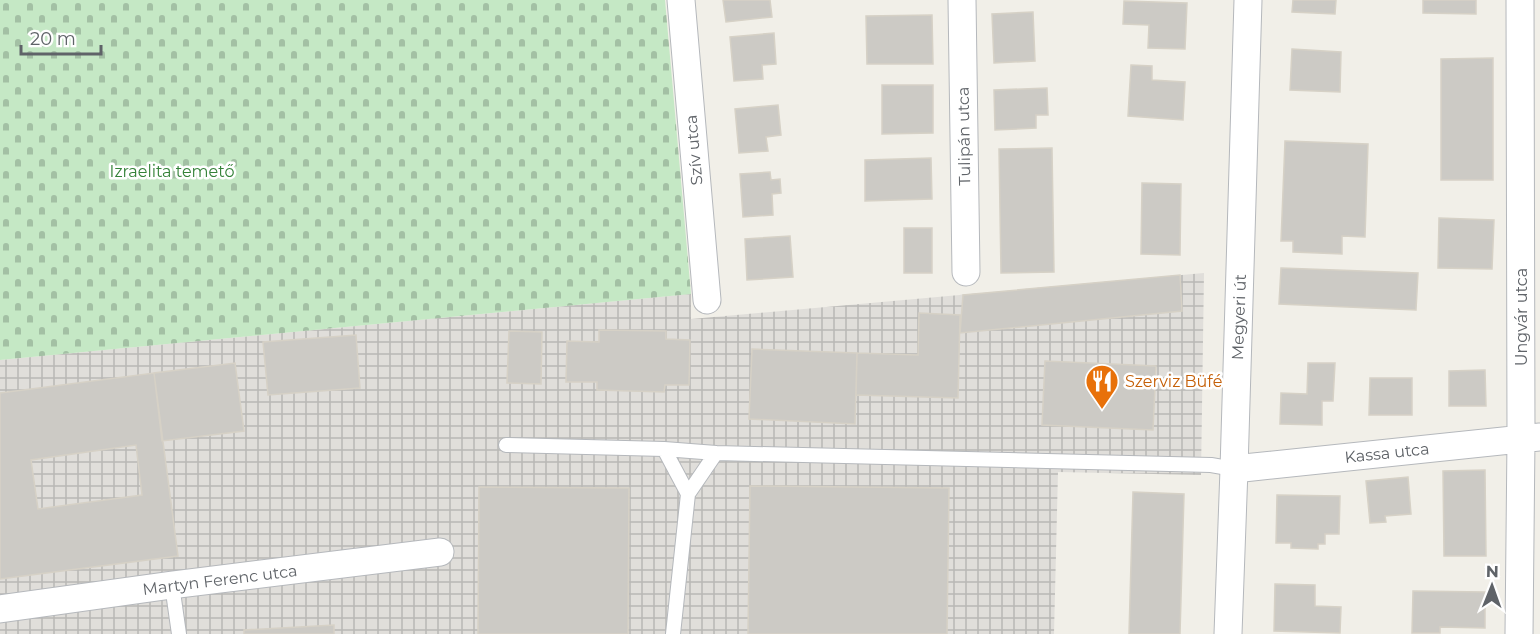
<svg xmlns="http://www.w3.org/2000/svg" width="1540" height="634" font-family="Montserrat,sans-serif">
<defs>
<pattern id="industrial-grid" width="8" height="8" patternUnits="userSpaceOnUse" patternTransform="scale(1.5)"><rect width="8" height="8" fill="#e0deda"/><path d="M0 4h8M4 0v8" fill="none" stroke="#b9b8b5"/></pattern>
<pattern id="cemetery-stones" width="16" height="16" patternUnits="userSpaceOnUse" patternTransform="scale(1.5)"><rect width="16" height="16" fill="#c5e8c5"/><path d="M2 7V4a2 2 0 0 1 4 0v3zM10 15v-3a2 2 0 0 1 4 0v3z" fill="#a3c0a4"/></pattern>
</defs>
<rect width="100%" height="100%" fill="#f1efe8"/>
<path fill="url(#industrial-grid)" d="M1204 273 1201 475 1058 472 1054 634H0V360L691 294V319Z"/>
<path fill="url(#cemetery-stones)" d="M0 0H665L691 294 0 360Z"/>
<path fill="#cccac5" stroke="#d6d1c6" stroke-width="1.5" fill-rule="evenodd" d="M723 0H770L772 17 726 22Z
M1293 0H1336L1335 14 1292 12Z
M1423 0H1476V14L1423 13Z
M1124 1 1187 3 1185 49 1148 48 1149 25 1123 24Z
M1033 12 1035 61 994 63 992 14Z
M932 15 933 64H867L866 16Z
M774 33 776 64 762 65 763 79 734 81 730 37Z
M1292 49 1341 52 1340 92 1290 90Z
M1493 58V180H1441V59Z
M1131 65 1152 66V80L1185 82 1183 120 1128 116Z
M882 85H933V133L882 134Z
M1047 88 1048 115H1036V128L995 130 994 90Z
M778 105 781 135 766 137 768 151 739 153 735 109Z
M1285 141 1368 144 1365 237 1342 236V254L1293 252V241H1281Z
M1052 148 1054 272 1001 273 999 149Z
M931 158 932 199 865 201V160Z
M770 172 771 180 780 179 781 193 772 194 773 215 743 217 740 174Z
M1142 183 1181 184 1180 255 1141 254Z
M1439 218 1494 220 1492 269 1438 268Z
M904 228H932V273H904Z
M790 236 793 277 747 280 745 239Z
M1281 268 1418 273 1416 310 1279 304Z
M1180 275 1182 311 960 333 963 295Z
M919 313 960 315 958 398 856 395 857 353 918 355Z
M599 330 666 331V339L690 340 689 385H665L664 392 597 390V382H566L567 341 599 342Z
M509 331 542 332 541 384 507 383Z
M356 335 360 388 268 395 263 342Z
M752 349 857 353 855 424 749 419Z
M1045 361 1156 366 1153 430 1042 425Z
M235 363 244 431 162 441 154 373Z
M1308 363H1335L1333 401H1322V425L1280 424 1281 393 1307 394Z
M1485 370 1486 406H1449V371Z
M154 373 178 556 0 579V393ZM136 445 142 495 38 509 31 460Z
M1370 378H1412V415H1369Z
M1485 470 1486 556H1444L1443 471Z
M1408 477 1411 514 1385 516 1386 522 1370 523 1366 481Z
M750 486 949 488 947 634H748Z
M479 487 629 488 628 634H478Z
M1133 492 1184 494 1180 634H1129Z
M1277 495 1340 496 1339 534H1325V544H1318V549L1291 548V543H1276Z
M1275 584 1315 585V606L1341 607 1340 633 1274 631Z
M1413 591 1485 592V628L1440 627V633H1412Z
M334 625V634H244V630Z"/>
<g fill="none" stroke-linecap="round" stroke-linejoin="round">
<defs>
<path id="lane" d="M506 445 664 449 688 494 673 634
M664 449 716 453
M688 494 716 453 1211 465 1234 469
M172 585 179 634"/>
<path id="street" d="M681 0 707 300
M962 0 966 272
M1234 469 1540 437
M0 609 172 585 440 552
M1228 634 1234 469 1248 0
M1519 634 1521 439 1520 0"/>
</defs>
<use href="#lane" stroke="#b5b8bc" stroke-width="16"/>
<use href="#street" stroke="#b5b8bc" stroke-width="29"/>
<use href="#lane" stroke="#fff" stroke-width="14"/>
<use href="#street" stroke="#fff" stroke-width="27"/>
</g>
<defs>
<symbol id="restaurant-pin" viewBox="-11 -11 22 30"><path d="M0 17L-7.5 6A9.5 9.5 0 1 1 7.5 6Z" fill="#e8710a" stroke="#fff"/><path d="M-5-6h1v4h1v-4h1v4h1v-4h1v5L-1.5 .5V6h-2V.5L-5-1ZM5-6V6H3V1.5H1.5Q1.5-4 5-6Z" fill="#fff"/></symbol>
</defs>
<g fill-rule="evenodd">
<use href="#restaurant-pin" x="1083" y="362" width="38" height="52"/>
</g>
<g text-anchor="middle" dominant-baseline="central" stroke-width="5" stroke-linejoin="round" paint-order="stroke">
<g font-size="16" fill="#5f6368" stroke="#fff">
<text transform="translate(964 136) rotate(-91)">Tulipán utca</text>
<text transform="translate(694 150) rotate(-95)">Szív utca</text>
<text transform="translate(1239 317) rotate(-88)">Megyeri út</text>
<text transform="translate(1521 317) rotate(-90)">Ungvár utca</text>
<text transform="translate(1387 453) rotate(-6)">Kassa utca</text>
<text transform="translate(220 580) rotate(-7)">Martyn Ferenc utca</text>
</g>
<g font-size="16" fill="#348238" stroke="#fff">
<text x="172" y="171">Izraelita temető</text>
</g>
<g font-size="16" fill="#c56008" stroke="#fff" text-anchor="start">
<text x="1125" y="381">Szerviz Büfé</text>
</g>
</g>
<g transform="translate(1492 586) rotate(1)" stroke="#ffffff" stroke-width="4.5" paint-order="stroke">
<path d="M0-4.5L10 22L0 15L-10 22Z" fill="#5f6368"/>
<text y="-9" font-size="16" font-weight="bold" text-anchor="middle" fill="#5f6368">N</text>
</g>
<path d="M21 45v9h80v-9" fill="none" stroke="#5f6368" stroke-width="3"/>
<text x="30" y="45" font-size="18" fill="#5f6368" stroke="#ffffff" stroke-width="4.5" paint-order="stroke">20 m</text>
</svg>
